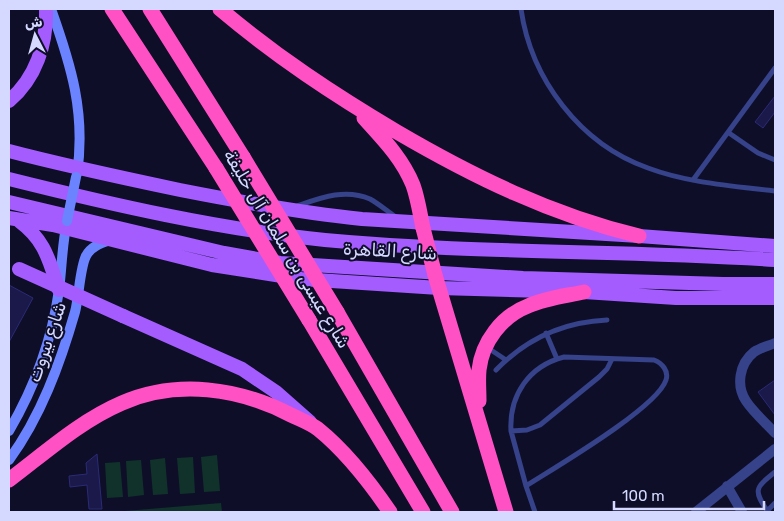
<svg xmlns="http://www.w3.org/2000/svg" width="784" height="521" font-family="Rubik,Cairo,sans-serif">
<rect width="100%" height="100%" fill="#0e0e28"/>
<path fill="#11322b" d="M217 455 220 491 204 492 201 457Z
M193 457 195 493 180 494 177 458Z
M165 458 168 494 153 495 150 460Z
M141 460 144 495 128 497 126 461Z
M120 462 123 497 107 498 105 463Z
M221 503 222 512H113Z"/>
<path fill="#1a194a" stroke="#2b2a77" d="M775 96V112L763 128 755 122Z
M9 285 33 298 9 342Z
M775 380V415L758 392Z
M97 454 102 509H89L87 485 70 487 69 476 87 474 86 463Z"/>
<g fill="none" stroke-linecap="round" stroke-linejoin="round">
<path stroke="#364289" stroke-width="5" d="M521 9C531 79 580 144 648 168 688 183 733 186 775 191
M729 133 758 153 775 160
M693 180 775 68
M297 206C320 198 345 188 370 199 379 204 387 211 396 217
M546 333 557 359
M488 348 506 360
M564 357 654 360C662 363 669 371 666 380 657 408 554 468 526 486L511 431C509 395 529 366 564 357Z
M496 370C527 338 563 322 607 320
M511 431 527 430 540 425 599 377 607 369 612 359
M526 486 535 512
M767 511 775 503
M768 512C753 490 755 488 775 472"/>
<path stroke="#364289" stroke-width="10" d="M775 343C768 346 760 348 754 352 739 364 736 386 746 401 754 413 766 423 775 433
M727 486 742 512
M696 512 775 449"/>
<path stroke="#6c83ff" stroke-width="10" d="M51 9C71 65 86 113 77 174
M9 431C34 388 52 340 59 290 62 267 62 244 67 222
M9 460C41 416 60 364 75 312 79 297 80 267 86 256 91 246 102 243 111 240"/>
<path stroke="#a45cff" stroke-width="14" d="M9 101C36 78 47 44 46 9
M9 151C66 166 123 178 180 190 241 202 301 213 362 219L639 236 775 246
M9 179C113 205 218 229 325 240 475 254 625 250 775 260
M9 202 224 253 280 263 523 278 723 284H775
M9 218 53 225 212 265 301 279 439 288 584 292 676 298H775
M19 221C46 241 49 261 59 290
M123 316 242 369 276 392 310 422"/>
<path stroke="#ff50c4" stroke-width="15" d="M112 9 216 168
M150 9 243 157
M220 9C277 57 333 94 397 132 474 177 552 215 639 236
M364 118C383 139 402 158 413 185 418 199 420 214 423 228
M435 275 506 512
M337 312 452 512
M309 320 423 512
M479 401C479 390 478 380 479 370 482 342 502 316 528 306 545 298 565 296 584 292
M9 480C45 453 80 421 122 403 177 379 239 388 291 415 299 419 310 423 318 429 344 450 371 484 390 512"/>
<path stroke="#6c83ff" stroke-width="10" d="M67 221 76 177"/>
<path stroke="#a45cff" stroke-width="14" d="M19 269 123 316"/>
<path stroke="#ff50c4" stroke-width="15" d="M243 157 337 312
M216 168 309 320
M423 228 435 275"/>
</g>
<g text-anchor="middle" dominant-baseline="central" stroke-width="4" stroke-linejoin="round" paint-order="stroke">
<g font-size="18" fill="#d5d8ff" stroke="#0e0e28">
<text transform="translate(287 249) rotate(59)">شارع عيسى بن سلمان آل خليفة</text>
<text transform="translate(390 251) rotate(3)">شارع القاهرة</text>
<text transform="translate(47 342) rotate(-71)">شارع بيروت</text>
</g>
</g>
<rect width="784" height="521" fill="none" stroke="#d5d8ff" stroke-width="20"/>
<g transform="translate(35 35) rotate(354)" stroke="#0e0e28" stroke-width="4" paint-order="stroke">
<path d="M0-4L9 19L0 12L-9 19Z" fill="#d5d8ff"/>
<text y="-8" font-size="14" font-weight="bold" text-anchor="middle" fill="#d5d8ff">ش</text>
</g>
<path d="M614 501v8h150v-8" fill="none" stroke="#d5d8ff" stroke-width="2.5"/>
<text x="622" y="501" font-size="15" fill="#d5d8ff" stroke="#0e0e28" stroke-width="4" paint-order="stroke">100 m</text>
</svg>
